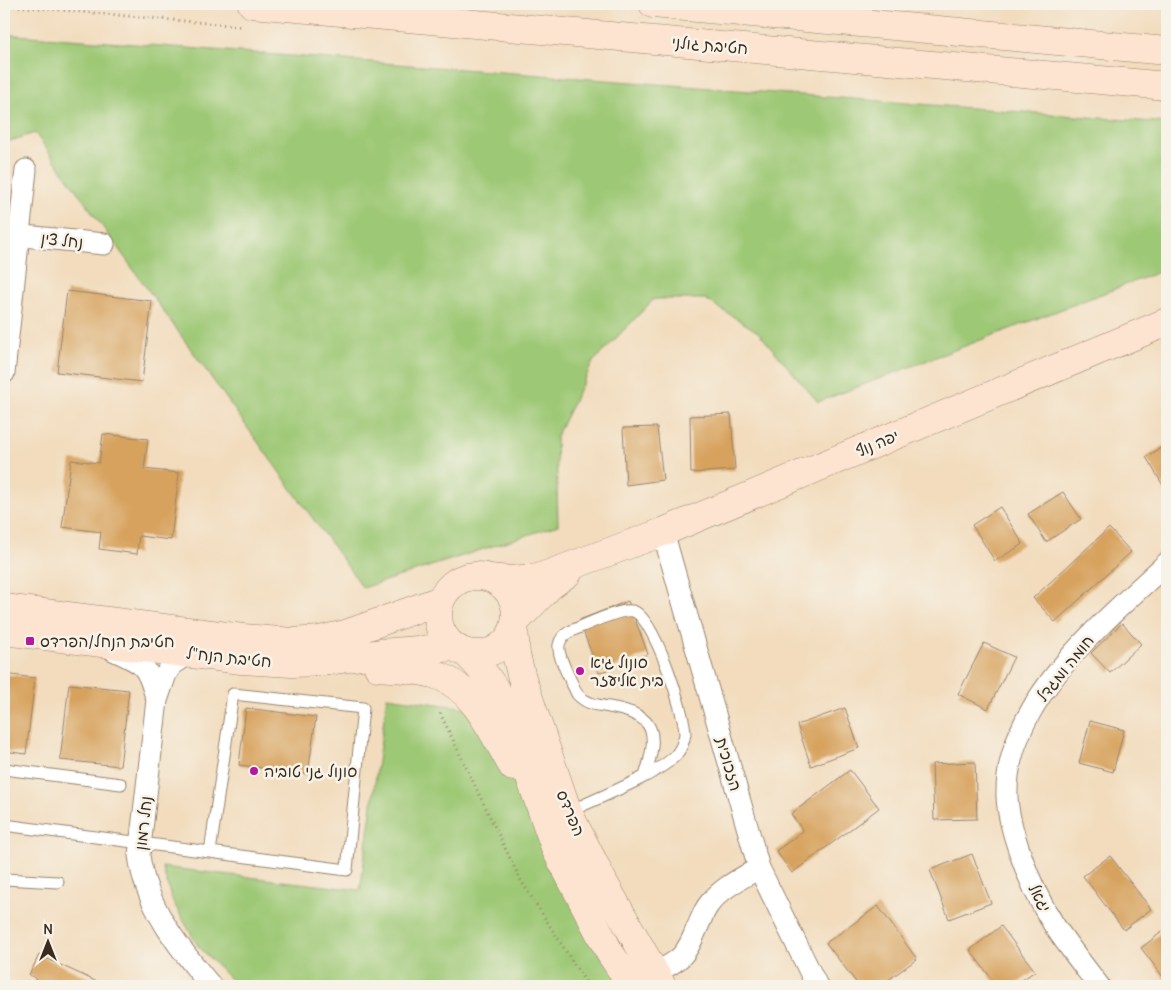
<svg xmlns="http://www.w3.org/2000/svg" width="1171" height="990" font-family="Delius,'Playpen Sans Hebrew',sans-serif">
<rect width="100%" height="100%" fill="#f7f3e8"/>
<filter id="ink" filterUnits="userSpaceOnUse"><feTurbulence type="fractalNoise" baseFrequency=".02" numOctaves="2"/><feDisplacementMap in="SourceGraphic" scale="10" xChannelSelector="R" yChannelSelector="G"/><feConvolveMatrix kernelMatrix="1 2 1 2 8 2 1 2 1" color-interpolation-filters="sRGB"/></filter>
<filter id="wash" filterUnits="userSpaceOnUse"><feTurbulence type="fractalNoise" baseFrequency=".0096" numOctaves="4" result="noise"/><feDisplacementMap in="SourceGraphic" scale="20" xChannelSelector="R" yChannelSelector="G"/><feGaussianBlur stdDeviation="1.12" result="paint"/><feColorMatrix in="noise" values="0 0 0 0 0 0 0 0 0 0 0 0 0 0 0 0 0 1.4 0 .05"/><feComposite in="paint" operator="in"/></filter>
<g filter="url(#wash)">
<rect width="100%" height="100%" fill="#f2dcbd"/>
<path fill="#9dc874" stroke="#6c7949" d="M4 34 1167 123V269L818 402 758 332 705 299H654L593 362 556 437 558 525 363 588 35 133 4 143Z
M387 697 510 714 612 936 645 986H237L198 946 172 900 162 867 360 890Z"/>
<g id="blocks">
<path fill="#d7a25d" d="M67 291 152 301 142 382 57 372Z
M731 414 735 470 691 473 690 416Z
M657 427 663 480 626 485 623 428Z
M103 434 148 439 144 469 179 473 171 540 139 536 137 554 99 549 101 532 62 527 71 460 99 463Z
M1167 444V492L1146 457Z
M1063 492 1081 519 1046 542 1028 514Z
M1000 507 1023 544 995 561 972 525Z
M1109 528 1131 552 1055 622 1033 598Z
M628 601 648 654 599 673 579 620Z
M1122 623 1141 644 1110 673 1091 653Z
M984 643 1014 657 988 709 958 694Z
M4 674 35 678 26 754 4 751Z
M69 684 129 690 120 766 60 760Z
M246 708 316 717 308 774 239 765Z
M845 708 859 748 811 766 797 725Z
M1090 721 1124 730 1113 772 1079 763Z
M975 762 977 819 934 820 932 764Z
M850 770 879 808 792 873 776 851 803 831 791 814Z
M972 854 991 903 949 919 930 870Z
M1110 856 1151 909 1124 930 1083 876Z
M878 906 917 959 880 986H859L826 943Z
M1001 926 1035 971 1014 986H997L970 950Z
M1167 928V982L1141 948Z
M39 955 106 986H32L36 978 29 975Z"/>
</g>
</g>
<g filter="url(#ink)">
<use href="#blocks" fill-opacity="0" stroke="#96836e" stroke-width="1"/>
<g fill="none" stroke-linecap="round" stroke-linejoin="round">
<defs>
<path id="lane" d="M4 769 121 784
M568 812C595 799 658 775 676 755 680 750 684 741 685 734 685 714 654 616 633 611 620 608 583 626 569 632 564 635 560 639 559 645 557 657 572 682 577 694 586 704 596 705 609 707 658 715 658 734 645 776
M4 825 347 870 363 708 233 694 210 852
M4 879 58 882"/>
<path id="street" d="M4 234 104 244
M4 373 26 170
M663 532 759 868 817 986
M113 650C147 665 146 665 157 700
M190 653 172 665 166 674 157 700 139 855C145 906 180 949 211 986
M654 973C680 961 686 956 697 928 700 922 703 913 707 907 719 889 740 879 759 868
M1099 986C1084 966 1068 946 1054 925 1040 903 1028 877 1020 853 1014 836 1008 816 1007 797 1004 702 1103 623 1167 563"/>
<path id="secondary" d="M252 4 1167 86
M653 4 1167 51
M438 615a39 39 0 1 1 78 0a39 39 0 1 1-78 0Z
M490 578 509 580 538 578 663 532 1167 322
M4 608 243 638 292 642 320 640 346 634 441 600
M515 622 550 586 568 573
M514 627 516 655 522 678 568 812 605 885 662 986
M4 631 241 660 292 663 322 662 381 653 455 647
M465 652C481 667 492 683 503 702L556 850 610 953 632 986
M378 667C399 669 420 669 439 676 476 690 494 736 513 767"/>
</defs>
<use href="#lane" stroke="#96836e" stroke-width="13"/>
<use href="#street" stroke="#96836e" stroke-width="23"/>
<use href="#secondary" stroke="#96836e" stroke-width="29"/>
<path stroke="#96836e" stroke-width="3" stroke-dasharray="1 4" stroke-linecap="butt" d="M4 5 240 26
M440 713 520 879 588 986"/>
<use href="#lane" stroke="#fff" stroke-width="11"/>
<use href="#street" stroke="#fff" stroke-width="21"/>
<use href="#secondary" stroke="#fde4d1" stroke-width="28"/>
</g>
</g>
<g fill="#b5179e" stroke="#f7f3e8" stroke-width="2">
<rect x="25" y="636" width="10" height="10" rx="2.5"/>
<circle cx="580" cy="671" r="5"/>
<circle cx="254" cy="771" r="5"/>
</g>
<g text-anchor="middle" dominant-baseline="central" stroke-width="5" stroke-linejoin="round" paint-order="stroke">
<g font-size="16" fill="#3b2a1e" stroke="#f7f3e8">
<text transform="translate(710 45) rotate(5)">חטיבת גולני</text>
<text transform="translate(62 240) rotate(6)">נחל צין</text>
<text transform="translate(877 443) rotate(-23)">יפה נוף</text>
<text transform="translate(229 657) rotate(6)">חטיבת הנח"ל</text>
<text transform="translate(1065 668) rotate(-51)">חומה ומגדל</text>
<text transform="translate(729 764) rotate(74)">הזכוכית</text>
<text transform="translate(571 813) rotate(67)">הפרדס</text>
<text transform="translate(143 823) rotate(-84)">נחל רמון</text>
<text transform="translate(1040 898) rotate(63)">יגאל</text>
</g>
<g font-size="16" fill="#3b2a1e" stroke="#f7f3e8" text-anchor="start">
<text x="40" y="641">חטיבת הנחל/הפרדס</text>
<text x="590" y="662">סונול גיא<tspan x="590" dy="18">בית אליעזר</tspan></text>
<text x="264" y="771">סונול גני טוביה</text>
</g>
</g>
<rect width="1171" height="990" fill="none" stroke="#f7f3e8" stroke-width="20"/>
<g transform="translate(48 942)" stroke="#f7f3e8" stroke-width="4" paint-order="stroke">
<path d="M0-4L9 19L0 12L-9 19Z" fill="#3b2a1e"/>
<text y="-8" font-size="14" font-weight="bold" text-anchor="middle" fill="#3b2a1e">N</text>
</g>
</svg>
